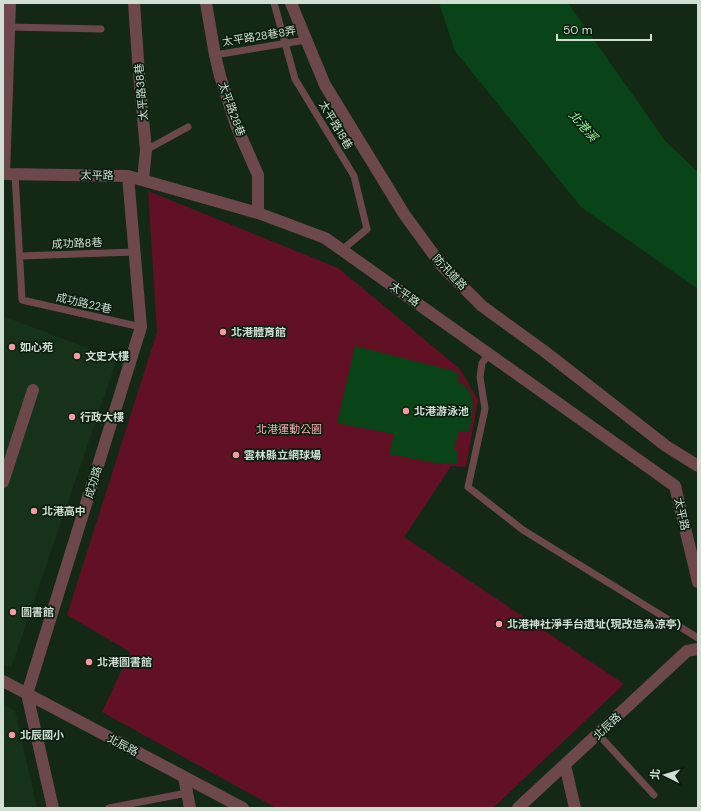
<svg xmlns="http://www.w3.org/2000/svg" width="701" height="811" font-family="'DM Sans','Noto Sans TC',sans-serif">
<rect width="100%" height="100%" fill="#142816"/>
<path fill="#17321b" d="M3 316 117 359 11 668 3 664Z
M3 704 15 711 37 808H3Z"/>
<path fill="#621124" d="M148 191 338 268 460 369 478 400 466 467 451 466 404 537 624 684 493 808H276L102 712 130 652 67 615 157 332Z"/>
<path fill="#094318" d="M439 3H568L666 142 698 172V289L581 207 455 51Z
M355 346 458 372 459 376 458 382C480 392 472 412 469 431H459L454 449H458L457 464 435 463 389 454 394 434 337 423Z"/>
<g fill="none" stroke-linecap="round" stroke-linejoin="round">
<path stroke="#6d484b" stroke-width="7" d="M274 3 295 79 354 176 367 229 342 250
M9 27 101 29
M215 55 306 40
M146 150 188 127
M15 174 22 300 141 327
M20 256 134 252
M490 353 482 363 480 377 485 409 468 487 523 530 698 638
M598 734 654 795
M109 808 187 793"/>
<path stroke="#6d484b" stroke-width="12" d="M134 3 139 74 146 150 143 180
M206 3 215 55 220 76 236 125 258 175V213
M291 3 325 85 404 214 442 266 482 306 544 351 666 446 698 466
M3 174 128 176 258 213 325 238 675 486 698 582
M4 174 10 3
M3 482 33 390
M3 681 243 808
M565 765 575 808
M184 777 190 808
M53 808 27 694 141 327 128 176
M518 808 687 651 698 649"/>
</g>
<g fill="#f49aa3" stroke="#0a1f0d" stroke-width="1.5">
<circle cx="223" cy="332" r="4"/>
<circle cx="12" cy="347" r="4"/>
<circle cx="77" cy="356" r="4"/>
<circle cx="406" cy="411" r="4"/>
<circle cx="72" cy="417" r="4"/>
<circle cx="236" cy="455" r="4"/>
<circle cx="34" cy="511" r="4"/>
<circle cx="13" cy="612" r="4"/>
<circle cx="499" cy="624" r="4"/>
<circle cx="89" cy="662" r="4"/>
<circle cx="12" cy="735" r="4"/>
</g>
<g text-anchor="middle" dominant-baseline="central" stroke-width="3.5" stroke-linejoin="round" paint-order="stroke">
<g font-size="11" fill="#d1ded2" stroke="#0a1f0d">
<text transform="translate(259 36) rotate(-9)">太平路28巷8弄</text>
<text transform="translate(141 92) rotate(-95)">太平路38巷</text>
<text transform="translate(232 109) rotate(70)">太平路28巷</text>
<text transform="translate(336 125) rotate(59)">太平路18巷</text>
<text transform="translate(97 175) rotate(1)">太平路</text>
<text transform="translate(77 243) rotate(-2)">成功路8巷</text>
<text transform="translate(450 272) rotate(47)">防汛道路</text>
<text transform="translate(405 294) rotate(35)">太平路</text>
<text transform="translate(84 303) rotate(13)">成功路22巷</text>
<text transform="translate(93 482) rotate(-73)">成功路</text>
<text transform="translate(682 514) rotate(77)">太平路</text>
<text transform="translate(607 726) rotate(-43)">北辰路</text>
<text transform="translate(123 745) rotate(28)">北辰路</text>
</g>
<g font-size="11" font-weight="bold" fill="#d1ded2" stroke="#0a1f0d" text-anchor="start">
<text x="231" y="332">北港體育館</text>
<text x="20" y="347">如心苑</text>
<text x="85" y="356">文史大樓</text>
<text x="414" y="411">北港游泳池</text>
<text x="80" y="417">行政大樓</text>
<text x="244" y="455">雲林縣立網球場</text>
<text x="42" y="511">北港高中</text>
<text x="21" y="612">圖書館</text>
<text x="507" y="624">北港神社淨手台遺址(現改造為涼亭)</text>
<text x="97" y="662">北港圖書館</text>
<text x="20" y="735">北辰國小</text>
</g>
<g font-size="11" fill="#f4aab1" stroke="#0a1f0d">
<text x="289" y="429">北港運動公園</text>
</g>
<g font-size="12" font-style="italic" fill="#93f29f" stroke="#0a1f0d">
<text transform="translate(583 126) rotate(48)">北港溪</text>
</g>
</g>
<rect width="701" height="811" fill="none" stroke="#d1ded2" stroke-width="8"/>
<g transform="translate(665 775) rotate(275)" stroke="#0a1f0d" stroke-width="3" paint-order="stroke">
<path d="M0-3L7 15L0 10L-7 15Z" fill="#d1ded2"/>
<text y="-6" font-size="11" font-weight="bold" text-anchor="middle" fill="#d1ded2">北</text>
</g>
<path d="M557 34v6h94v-6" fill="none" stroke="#d1ded2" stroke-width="2"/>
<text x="563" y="34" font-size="12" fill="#d1ded2" stroke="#0a1f0d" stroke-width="3" paint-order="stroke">50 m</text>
</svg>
